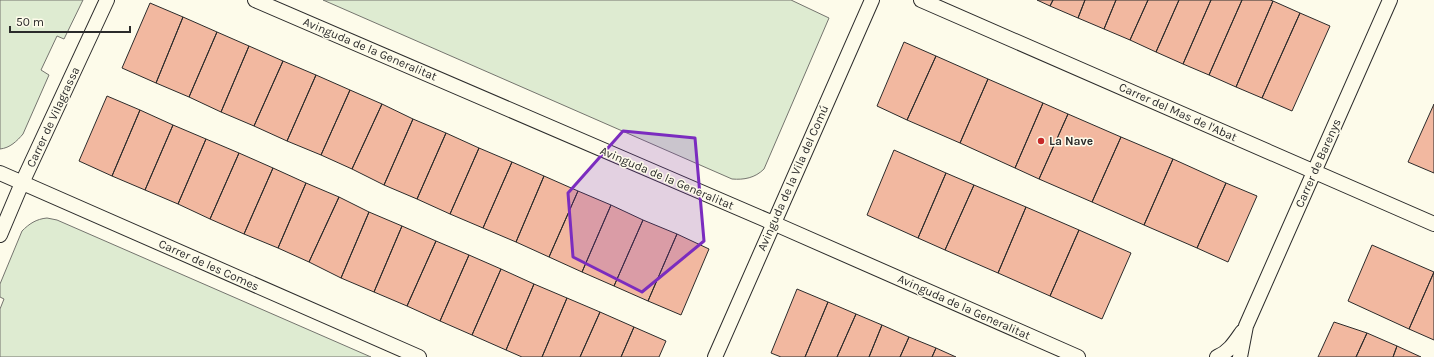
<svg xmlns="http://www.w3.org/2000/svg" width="1434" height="357" font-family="Karla,sans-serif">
<rect width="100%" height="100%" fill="#fdfbea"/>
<path fill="#deebd1" stroke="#74746e" d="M0 0H83L64 39 57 36 41 70 49 75 23 134C17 141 10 148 0 149Z
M323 0H791L829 18 764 169C755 178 744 180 732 179Z
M47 218 57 220 371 357H0V309L4 299 0 297V284L22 231C29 224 36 219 47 218Z"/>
<path fill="#f2b8a0" stroke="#2b2b2b" d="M1037 0H1053L1050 6Z
M1053 0H1085L1078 18 1050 6Z
M1085 0H1116L1104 29 1078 18Z
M1116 0H1148L1130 40 1104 29Z
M1148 0H1179L1156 52 1130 40Z
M1179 0H1211L1183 64 1156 52Z
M1211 0H1242L1209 75 1183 64Z
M1242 0H1270L1273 1 1236 87 1209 75Z
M1273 1 1300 13 1262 98 1236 87Z
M150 3 183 17 156 83 122 68Z
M1300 13 1330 26 1292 111 1262 98Z
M183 17 217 32 189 97 156 83Z
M217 32 249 46 221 112 189 97Z
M904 42 936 56 907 120 877 106Z
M249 46 283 61 254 126 221 112Z
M936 56 988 79 960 143 907 120Z
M283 61 316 75 287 141 254 126Z
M316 75 350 90 321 155 287 141Z
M988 79 1043 103 1015 168 960 143Z
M350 90 382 104 352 169 321 155Z
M107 96 140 110 112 176 79 161Z
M1043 103 1068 114 1039 179 1015 168Z
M382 104 413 119 384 185 352 169Z
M1434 104V173L1408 162Z
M140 110 173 125 145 190 112 176Z
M1068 114 1121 137 1092 202 1039 179Z
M413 119 446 133 417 199 384 185Z
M173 125 206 139 178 204 145 190Z
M446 133 479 148 450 214 417 199Z
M1121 137 1173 159 1144 225 1092 202Z
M206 139 239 153 210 219 178 204Z
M479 148 512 162 483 228 450 214Z
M894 150 946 173 918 238 867 215Z
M239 153 273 168 244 234 210 219Z
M1173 159 1226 183 1197 248 1144 225Z
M512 162 544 176 516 242 483 228Z
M273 168 306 183 278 248 244 234Z
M946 173 974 185 945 250 918 238Z
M544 176 578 191 549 257 516 242Z
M306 183 339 197 309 262 278 248Z
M1226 183 1257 196 1228 262 1197 248Z
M974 185 1026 207 998 273 945 250Z
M578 191 611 205 582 272 549 257Z
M339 197 369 212 341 278 309 262Z
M611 205 643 220 614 286 582 272Z
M1026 207 1079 230 1050 296 998 273Z
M369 212 402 226 374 292 341 278Z
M643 220 677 234 648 301 614 286Z
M402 226 436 241 407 306 374 292Z
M1079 230 1131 253 1102 319 1050 296Z
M677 234 709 249 681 315 648 301Z
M436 241 469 255 440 321 407 306Z
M1372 245 1434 272 1409 329 1348 301Z
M469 255 501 269 472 335 440 321Z
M501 269 534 284 506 350 472 335Z
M1434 272V340L1409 329Z
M534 284 567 298 542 357H522L506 350Z
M797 289 828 302 805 357H781L771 353Z
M567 298 600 312 580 357H542Z
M828 302 856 314 837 357H805Z
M600 312 634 327 621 357H580Z
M856 314 882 325 869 357H837Z
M1334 322 1367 333 1356 357H1318Z
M882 325 909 337 900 357H869Z
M634 327 666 341 659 357H621Z
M1367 333 1397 346 1393 357H1356Z
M909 337 936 348 932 357H900Z
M1397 346 1421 357H1393Z
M936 348 956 357H932Z"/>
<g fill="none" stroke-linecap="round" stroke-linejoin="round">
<defs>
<path id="street" d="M255 0 773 223 1078 357
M921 0 1434 224
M0 173 419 357
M0 235 22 183 107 0
M715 357 872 0
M1217 357C1229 352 1235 342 1242 332
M1240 357 1246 326 1390 0"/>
</defs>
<use href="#street" stroke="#2b2b2b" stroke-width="16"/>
<use href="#street" stroke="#fdfbea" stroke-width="14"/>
</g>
<path fill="#7b2cbf" fill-opacity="0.2" stroke="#7b2cbf" stroke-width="3" stroke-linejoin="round" d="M623 131 695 138 704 241 642 292 573 257 568 193Z"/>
<circle fill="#c62828" stroke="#fdfbea" stroke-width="1.5" cx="1041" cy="141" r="4"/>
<g text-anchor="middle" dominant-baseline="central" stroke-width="3" stroke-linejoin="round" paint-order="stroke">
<g font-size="12" fill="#2b2b2b" stroke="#fdfbea">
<text transform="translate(370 49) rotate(23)">Avinguda de la Generalitat</text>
<text transform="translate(1178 112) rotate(24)">Carrer del Mas de l'Abat</text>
<text transform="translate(53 117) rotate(-65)">Carrer de Vilagrassa</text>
<text transform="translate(1318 163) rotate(-66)">Carrer de Barenys</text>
<text transform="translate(667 178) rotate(23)">Avinguda de la Generalitat</text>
<text transform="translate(793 178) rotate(-66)">Avinguda de la Vila del Comú</text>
<text transform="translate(209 265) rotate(24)">Carrer de les Comes</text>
<text transform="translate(964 307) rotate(24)">Avinguda de la Generalitat</text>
</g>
<g font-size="12" font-weight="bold" fill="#2b2b2b" stroke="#fdfbea" text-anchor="start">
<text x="1049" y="141">La Nave</text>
</g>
</g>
<path d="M10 26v6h120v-6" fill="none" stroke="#2b2b2b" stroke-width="2"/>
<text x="16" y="26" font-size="12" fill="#2b2b2b" stroke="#fdfbea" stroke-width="3" paint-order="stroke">50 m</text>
</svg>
